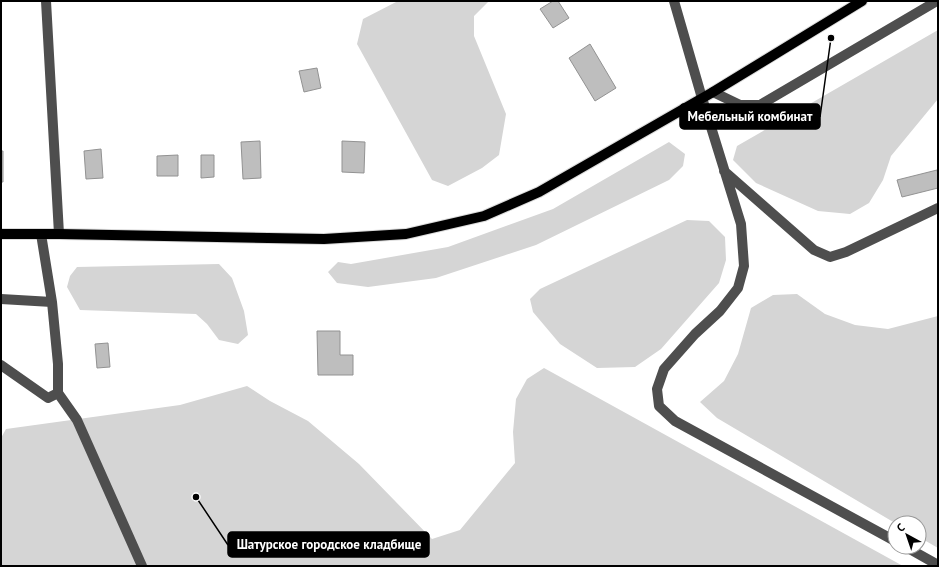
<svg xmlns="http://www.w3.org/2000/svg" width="939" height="567" font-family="'PT Sans',sans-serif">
<rect width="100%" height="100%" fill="#fff"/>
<path fill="#d5d5d5" d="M398 1H489L474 16V36L506 114 499 155 482 168 448 186 432 180 357 44 363 19Z
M938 30V99L891 156 883 180 869 203 850 214 818 211 756 183 733 160 737 146Z
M669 142 685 154 683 166 669 180 536 245 436 278 368 287 337 283 328 272 338 262 351 264 448 247 553 209Z
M687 220 709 221 725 237 726 260 719 283 661 349 635 367 597 368 560 344 533 312 530 299 540 289Z
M219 264 232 278 244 311 248 335 238 344 219 340 207 324 196 314 80 310 67 287 70 276 77 267Z
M797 294 825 314 855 325 888 329 938 316V548L919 537V523H895L717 418 700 402 724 381 738 354 751 308 773 295Z
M544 368 903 566H1V438L6 429 180 405 247 386 270 401 308 421 359 464 432 539 460 530 515 463 513 432 516 399 527 379Z"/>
<path fill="#bebebe" stroke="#929292" d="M553 1H558L569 18 553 28 540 9Z
M590 44 616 88 595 101 569 58Z
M317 68 321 88 304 92 299 71Z
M260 141 261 178 243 179 241 142Z
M342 141 365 142 364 173 342 172Z
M101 149 103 178 86 179 84 151Z
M1 151H3V182H1Z
M178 155V176H157V156Z
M201 155H214V177L201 178Z
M937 170 938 175V188L902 197 897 180Z
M317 331H340V355H353V375H318Z
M108 343 110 367 97 368 95 344Z"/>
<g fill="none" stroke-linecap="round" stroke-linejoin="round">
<defs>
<path id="major" d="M1 234H59L324 239 406 234 484 216 539 192 713 92 862 1"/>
</defs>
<use href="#major" stroke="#dbdbdb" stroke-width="12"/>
<path stroke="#4e4e4e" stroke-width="10" d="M46 1 59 234
M674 1 702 98 741 224 744 266 738 288 720 311 695 334 664 369 657 389 659 406 675 421 895 541
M713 92 740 105H760L937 1
M724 171 814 250 830 257 846 252 938 208
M1 299 52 302
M1 365 48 398 58 393V364L52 302 41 234
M58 393 77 420 142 566
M906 547 938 565"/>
<use href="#major" stroke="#000" stroke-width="10"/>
</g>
<path fill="none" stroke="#000" stroke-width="1.5" d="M831 38L820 117M196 497L228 545"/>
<g fill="#000" stroke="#fff" stroke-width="1.5">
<circle cx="831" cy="38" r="4"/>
<circle cx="196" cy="497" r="4"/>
</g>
<g fill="#000" stroke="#000" stroke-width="1.5">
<rect x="680" y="104" width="140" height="25" rx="4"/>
<rect x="228" y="532" width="201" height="25" rx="4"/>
</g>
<g font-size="13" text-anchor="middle" font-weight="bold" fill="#fff">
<text x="750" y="121">Мебельный комбинат</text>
<text x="329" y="549">Шатурское городское кладбище</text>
</g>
<rect width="939" height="567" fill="none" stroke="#000000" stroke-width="4"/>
<g transform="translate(907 535) rotate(320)"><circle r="19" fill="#ffffff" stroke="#999999"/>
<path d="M0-3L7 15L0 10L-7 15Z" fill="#000000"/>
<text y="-6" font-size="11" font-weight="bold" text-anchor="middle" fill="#000000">С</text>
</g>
</svg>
